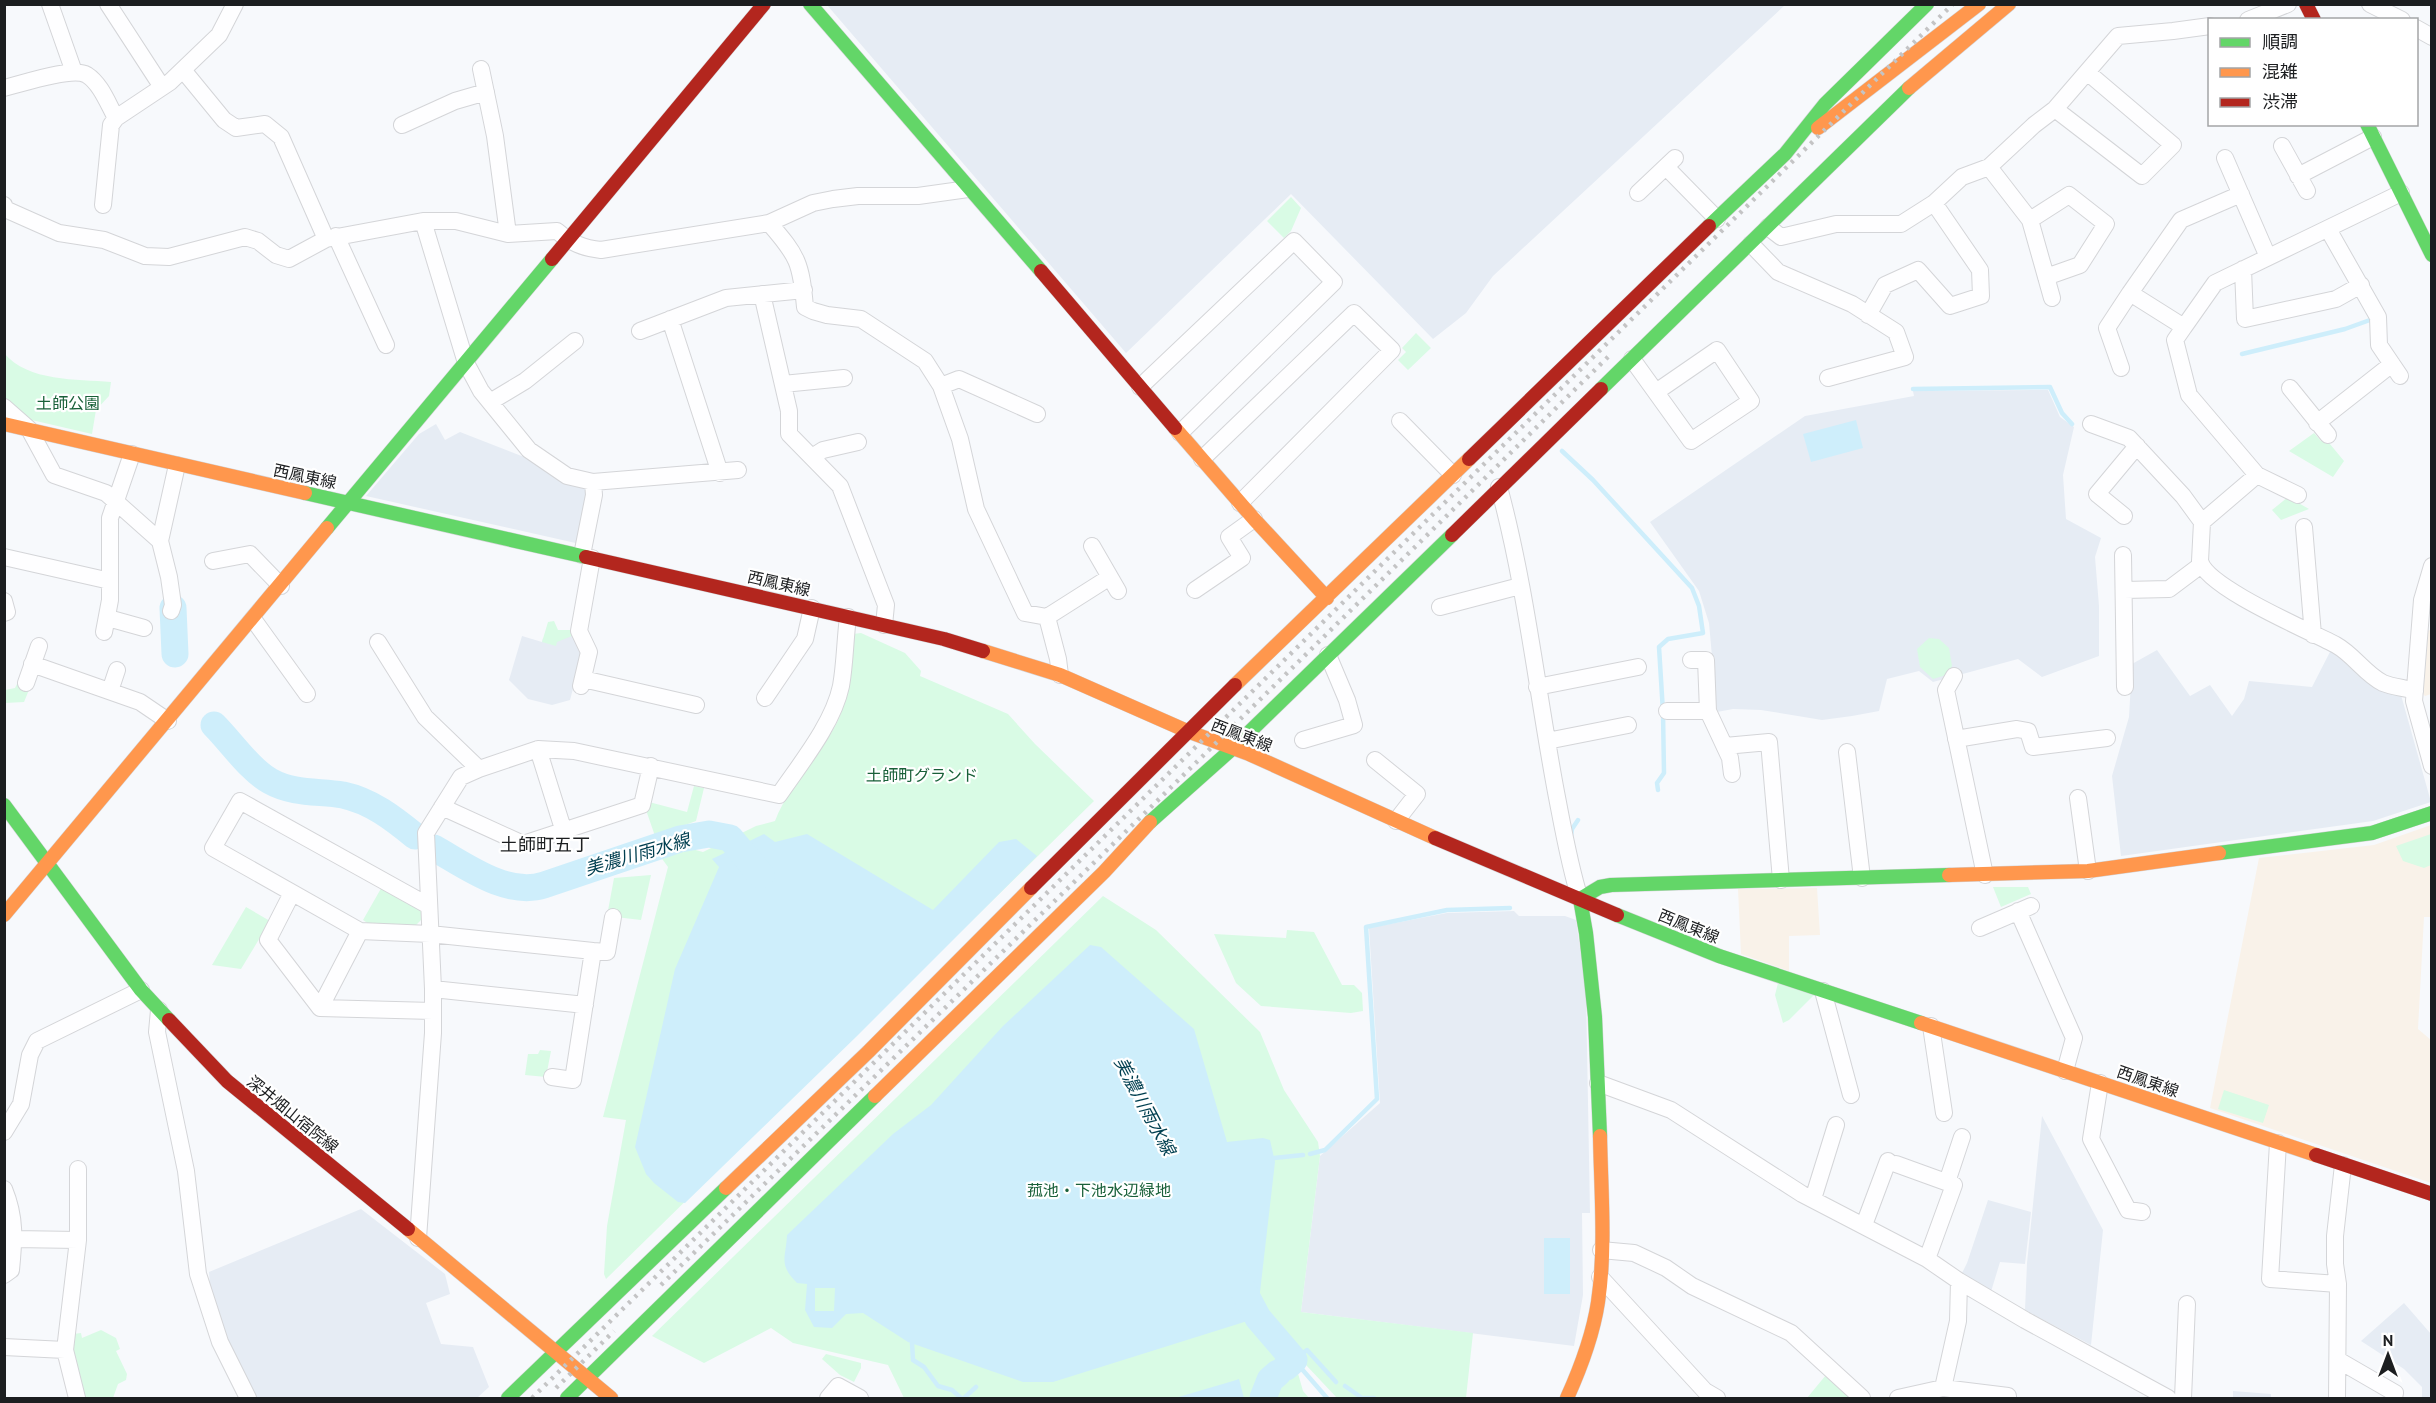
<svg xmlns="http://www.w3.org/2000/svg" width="2436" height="1403" font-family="'PT Sans','Noto Sans JP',sans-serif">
<rect width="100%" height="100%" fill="#f7f9fc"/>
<path fill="#f9f2e9" d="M2431 630V694L2425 696 2423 694 2426 631Z
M2431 825V917H2424L2418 1029 2431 1040V1183L2210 1108 2259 858 2374 845Z
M1817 888 1820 935 1789 936V971L1741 954 1738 889Z"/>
<path fill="#e6ecf4" d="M827 5H1785L1493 276 1466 313 1433 339 1291 194 1126 353Z
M2048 390 2060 417 2074 427 2063 475 2066 519 2101 538 2095 557 2099 606V656L2042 677 2018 659 1933 682 1919 671 1887 679 1879 711 1852 716 1822 720 1761 710 1733 709 1717 712 1709 623 1699 591 1650 522 1805 416 1914 396 1913 391Z
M436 424 445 440 460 432 537 462 589 487 580 544 366 496 419 434Z
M522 636 542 642 543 638 572 636 583 651 570 700 552 705 528 699 509 680Z
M2332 648 2401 695 2431 802 2373 821 2121 856 2112 776 2129 717 2132 664 2157 650 2190 696 2210 685 2232 716 2244 699 2249 681 2312 687Z
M1514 911 1519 916H1565L1576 920 1586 992 1590 1213H1582L1583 1295 1574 1346 1301 1312 1320 1156 1380 1103 1369 928 1447 913Z
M2042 1116 2103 1230 2091 1345 2025 1310 2027 1263Z
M1988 1200 2031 1212 2025 1264 2000 1262 1990 1295 1961 1275 1967 1263Z
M361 1209 445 1274 450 1294 426 1303 441 1344 473 1347 489 1387 477 1398H257L224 1332 210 1286 209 1272Z
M2404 1303 2431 1334V1398H2422V1387L2404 1369 2361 1341Z
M2233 1391 2271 1394V1398H2233Z"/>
<path fill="#d9fbe5" d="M1291 197 1301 208 1291 231 1284 238 1267 221Z
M1416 333 1431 348 1408 370 1398 360 1406 352 1402 348Z
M4 353C28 382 77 379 111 382L109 396 96 410 92 434 23 418 5 402Z
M2314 433 2321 441 2325 438 2344 461 2333 477 2289 451Z
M2288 497 2309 509 2281 520 2272 510Z
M554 621 558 630H571L572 636 557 642 556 646 542 642 548 622Z
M861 633 905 653 921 671 920 676 1008 714 1035 744 1094 801 606 1279 604 1274 607 1226 626 1120 603 1117 668 867 660 856 692 849 703 852 756 826 775 821C788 787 816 759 834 728 851 699 850 665 853 634Z
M1929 638 1939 639 1949 648 1952 666 1946 675 1933 679 1920 667 1917 649Z
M19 680 31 685 24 702 5 703V690L15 688Z
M694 786 704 788 696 821 655 836 646 810 649 802 687 812Z
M2431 834V865L2424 868 2403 861 2396 846Z
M651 875 641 920 607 916 614 878Z
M383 885 421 906V920L416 925 372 926 363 920Z
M1993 887H2028L2031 894 2001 907Z
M1103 896 1156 930 1260 1032 1284 1090 1318 1142 1320 1156 1301 1312 1473 1333 1466 1398H1337L1291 1349 1303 1391 1309 1398H904L888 1365 793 1343 771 1328 704 1363 652 1336Z
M246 907 270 921 241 969 212 965Z
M1287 930 1314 932 1342 985H1354L1362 993 1363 1011 1351 1013 1261 1006 1236 983 1214 934 1286 938Z
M1778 983 1814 995 1789 1020 1783 1023 1775 995Z
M540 1050 551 1051 546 1077 525 1075 528 1054H538Z
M2224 1090 2269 1105 2263 1123 2218 1109Z
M101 1330 116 1338 120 1349 116 1351 127 1374 126 1380 118 1384 113 1398H84L71 1354 73 1334 81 1333 82 1338Z
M826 1354 861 1363V1368L854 1382 840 1375 822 1359Z
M1826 1375 1852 1398H1807Z"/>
<path fill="#ceeefb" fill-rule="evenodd" d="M1856 420 1863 448 1811 462 1803 434Z
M764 834 775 842 807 834 933 910 999 842 1016 839 1037 856 857 1036 685 1203 678 1202 654 1183 646 1174 635 1147 675 969 719 867 712 859Z
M1090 945 1101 947 1194 1029 1227 1142 1263 1138 1270 1140 1275 1162 1257 1318 1053 1382H1023L908 1342 863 1313 846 1314 832 1328 814 1327 805 1310 807 1284 797 1283C778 1264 786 1258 787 1235L893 1134 931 1105 1003 1026ZM815 1288H835L834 1311H815Z
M1544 1238H1570V1294H1544Z
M1239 1379 1244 1398H1175L1233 1381Z"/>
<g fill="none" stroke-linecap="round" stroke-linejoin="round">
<path stroke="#ceeefb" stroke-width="4.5" d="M2242 354 2345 329 2370 320
M1913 389 2050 387 2062 413 2072 424
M1562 451 1593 480 1692 588 1699 606 1703 633 1668 639 1659 647 1663 712 1664 773 1657 783 1658 790
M1571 836 1572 829 1578 820
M1310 1154 1325 1150 1377 1099 1366 927 1447 910 1510 908
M1274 1158 1303 1155
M912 1343 913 1360 924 1367 938 1386 952 1390 961 1398
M1345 1386 1362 1398
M964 1398 976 1387
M1327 1398 1294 1360 1307 1350 1336 1382
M1364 1398H1374"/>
<path stroke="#ceeefb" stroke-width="27" d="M173 608 175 654
M214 725C231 742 250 770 270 781 293 794 318 791 343 795 371 801 393 818 415 836
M434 848C466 866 507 897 544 885L680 839 709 834 730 838 761 875
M1240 1284 1258 1318 1294 1360 1286 1367
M1263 1398 1270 1380 1278 1373"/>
<defs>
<path id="street" d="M50 4 74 72
M108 4 162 87
M2370 4 2402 20
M2248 20 2288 4
M2416 28 2432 37
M481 69 495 136 508 234
M183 70 224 120 236 128 265 124 281 137 326 239
M4 88C22 84 72 66 87 75 101 84 108 104 116 118
M2055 109 2142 176 2173 145 2087 72
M402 125 455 101 486 92
M2282 146 2307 191
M2225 158 2268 257
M1666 167 1717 219
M1989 167 2030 220 2052 298
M2298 176 2373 137
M1638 193 1675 158
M2241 194 2181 220 2130 293 2184 327 2215 283 2401 193
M4 205 5 209 59 233 104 240 145 256 169 257 245 237 258 241 276 255 289 259 326 239 423 221H456L508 234 557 231C571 243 583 248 601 250L769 223 813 203 833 199 858 196H918L968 189
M103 205 111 125 116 118 170 82 219 35 235 4
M2030 220 2069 195 2106 224 2080 265 2046 277
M423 221 466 363 481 391 529 450 567 476 593 482 738 470
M769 223C798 256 801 263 805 307L813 311 827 315 861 319 925 361 941 386 960 439 976 509 1025 613 1047 617 1058 659 1060 675
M1768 227 1781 237 1836 224H1901L1934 203 1962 177 1989 167 2034 125 2055 109 2118 36 2173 31 2210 26
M2328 229 2378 317 2379 345 2400 376
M336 236 386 345
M1751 244 1778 272 1852 304 1896 332 1905 357 1828 378
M2243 269 2245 319 2336 299 2361 285
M762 294 789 411V434L840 486 886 605 884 625
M1868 315 1885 285 1918 270 1950 306 1981 296 1980 270 1934 203
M670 319 720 473
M2184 327 2175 340 2189 395 2257 475 2298 495
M640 331 726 298 804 290
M1632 359 1691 441 1751 401 1717 350 1656 392
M2121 368 2107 328 2130 293
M783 384 844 378
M941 386 959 379 1037 414
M1140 387 1294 241 1334 282 1180 433
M2290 388 2328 435
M490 402 525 381 575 341
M4 407 29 429 54 475 106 493 160 541 169 577 173 605 171 611
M1400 421 1453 475
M2317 423 2392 364
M2091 424 2129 438 2183 496 2202 522 2200 561C2207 588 2310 631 2336 645 2354 655 2365 674 2383 683 2393 687 2405 688 2415 691
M812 457 823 450 858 442
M1202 459 1354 313 1392 350 1240 503
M1499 487C1526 587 1537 691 1556 792 1563 828 1569 864 1580 899
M2124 516 2097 494 2137 446
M2202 522 2257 475
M2304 527 2313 635
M160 541 177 465
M1092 546 1118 591
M582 555 594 495 593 482
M2123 555 2125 687
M4 557 110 581
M213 561 250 554 281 586
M2432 566 2422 600 2414 701 2432 766
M1195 590 1242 558 1229 537 1254 519
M2124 590 2169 589 2201 565
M4 601 7 612 4 613
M1440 607 1520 586
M1047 617 1110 577
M108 618 144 628
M253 619 307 694
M104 632 110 600V518L132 454
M378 642 425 717 479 769
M1691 660H1706L1708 711 1730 758 1732 774
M32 664 140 702 168 721
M1954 676 1946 690 1985 875
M583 679 696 705
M26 683 39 646
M581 686 589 652 579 631 592 558
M1537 687 1638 667
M110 691 117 670
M765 698 805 639 812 608
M1667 711H1708
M1956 739 2017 729 2028 731 2033 747 2107 738
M1303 740 1354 725 1347 700 1328 655
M1547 741 1628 725
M1725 746 1769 742 1781 880
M538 749 564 832
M1847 752 1862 878
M1375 760 1417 794 1396 821
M2078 798 2088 871
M442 807 523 844 642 805 651 766
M292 893 268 940 320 1008 433 1011
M429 906 240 801 213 848 360 931 430 934 593 951 573 1080 552 1077
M2018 911 2074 1038 2065 1071
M1980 928 2031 906
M593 951 607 952 613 917
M433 989 585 1005
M1823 991 1851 1095
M320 1008 360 931
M159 1010 157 1032 186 1171 198 1274 220 1342 248 1398
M1931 1026 1944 1113
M1598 1083 1671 1110 1802 1194 1927 1259 1959 1281 2025 1320 2168 1398
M2100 1083 2091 1139 2128 1210 2142 1212
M4 1132 21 1104 30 1055 37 1041 141 990
M2278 1143 2270 1279 2338 1284
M1896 1164 1954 1185 1927 1259
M1947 1182 1962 1137
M4 1189C16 1218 14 1240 11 1270L4 1275
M1813 1199 1836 1125
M1864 1225 1888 1161
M418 1238 433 1033V989L426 833 461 777 479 769 538 749 574 751 779 795C800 764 833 724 841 686 845 664 845 640 848 617
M14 1239 78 1240
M1601 1250 1634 1253 1666 1268 1692 1286 1791 1333 1862 1398
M1600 1277 1705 1391 1717 1398
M4 1347 65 1350
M2338 1360 2395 1393 2394 1398
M1943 1388 2008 1396 2007 1398
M77 1398 65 1350 78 1240V1169
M828 1398 838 1386 860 1398
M1898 1398 1943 1388 1958 1321 1959 1281
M2183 1398 2187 1304
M2337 1398 2338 1284 2335 1264V1236L2343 1165"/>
<path id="fast" d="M810 4 1041 271
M2367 124 2432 255
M1709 226 1785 154 1825 104 1927 4
M1601 389 1909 88
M305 493 586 557
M327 528 552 259
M4 805 141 990 169 1020
M1150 822 1233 748 1452 535
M2219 853 2372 833 2432 813
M1617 915 1719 956 1921 1023
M1600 1136 1595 1017 1586 933 1580 899 1600 887 1611 885 1949 875
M508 1398 726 1188
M567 1398 875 1096"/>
<path id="slow" d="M1909 88 2009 4
M1818 128 1979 4
M4 424 305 493
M1175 428 1254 519 1327 598
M983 651 1060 675 1187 731 1249 754 1435 838
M1235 685 1469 459
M1949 875 2088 871 2219 853
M4 915 327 528
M1921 1023 2316 1155
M875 1096 1104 872 1150 822
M726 1188 868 1052 1031 888
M408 1229 611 1398
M1567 1398C1581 1367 1593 1335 1598 1302 1606 1248 1601 1191 1600 1136"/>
<path id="jam" d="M2306 4 2314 20
M552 259 764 4
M1041 271 1175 428
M1469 459 1709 226
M1452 535 1601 389
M586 557 944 639 983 651
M1435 838 1617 915
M1031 888 1235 685
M169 1020 227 1081 408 1229
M2316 1155 2432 1194"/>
</defs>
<use href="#street" stroke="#d4d5d8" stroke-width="18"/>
<use href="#fast" stroke="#d4d5d8" stroke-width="15"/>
<use href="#slow" stroke="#d4d5d8" stroke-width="15"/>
<use href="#jam" stroke="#d4d5d8" stroke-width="15"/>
<use href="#street" stroke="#fefeff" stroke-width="16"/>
<use href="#fast" stroke="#63d668" stroke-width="14"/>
<use href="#slow" stroke="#ff974d" stroke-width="14"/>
<use href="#jam" stroke="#b3261e" stroke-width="14"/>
<path stroke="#c4c4c5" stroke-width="4.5" stroke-dasharray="3 6" stroke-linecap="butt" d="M661 1285 1153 805 1612 353
M556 1388 614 1331
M532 1398 1953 4"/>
</g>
<g text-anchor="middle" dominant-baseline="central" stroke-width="4.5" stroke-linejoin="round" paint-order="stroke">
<g font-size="16" fill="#196039" stroke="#fff">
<text x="68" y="403">土師公園</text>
<text x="922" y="775">土師町グランド</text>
<text x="1099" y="1190">菰池・下池水辺緑地</text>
</g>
<g font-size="16" fill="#1c1e20" stroke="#fff">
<text transform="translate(305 476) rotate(12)">西鳳東線</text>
<text transform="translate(779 583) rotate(13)">西鳳東線</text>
<text transform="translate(1242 735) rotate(21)">西鳳東線</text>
<text transform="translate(1689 926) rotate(22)">西鳳東線</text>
<text transform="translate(2148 1081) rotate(19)">西鳳東線</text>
<text transform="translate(293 1114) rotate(39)">深井畑山宿院線</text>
</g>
<g font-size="18" fill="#1c1e20" stroke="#fff">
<text x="545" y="844">土師町五丁</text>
</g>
<g font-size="18" font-style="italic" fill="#003f50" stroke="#fff">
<text transform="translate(637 854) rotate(-16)">美濃川雨水線</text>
<text transform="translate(1145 1106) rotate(62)">美濃川雨水線</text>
</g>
</g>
<rect width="2436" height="1403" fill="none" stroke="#1c1e20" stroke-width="12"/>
<rect x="2208" y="18" width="210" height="108" fill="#ffffff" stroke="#a4a5a6" stroke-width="1.5"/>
<rect x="2220" y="38" width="30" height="9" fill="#63d668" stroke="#a4a5a6" stroke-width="1.5"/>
<text x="2262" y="48" font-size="18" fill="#1c1e20">順調</text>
<rect x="2220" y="68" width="30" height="9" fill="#ff974d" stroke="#a4a5a6" stroke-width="1.5"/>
<text x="2262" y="78" font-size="18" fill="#1c1e20">混雑</text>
<rect x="2220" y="98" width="30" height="9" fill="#b3261e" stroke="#a4a5a6" stroke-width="1.5"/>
<text x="2262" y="108" font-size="18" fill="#1c1e20">渋滞</text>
<g transform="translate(2388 1355)" stroke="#ffffff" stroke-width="4.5" paint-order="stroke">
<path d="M0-4.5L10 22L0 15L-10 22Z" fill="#1c1e20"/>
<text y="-9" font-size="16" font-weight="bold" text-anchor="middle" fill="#1c1e20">N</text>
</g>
</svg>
